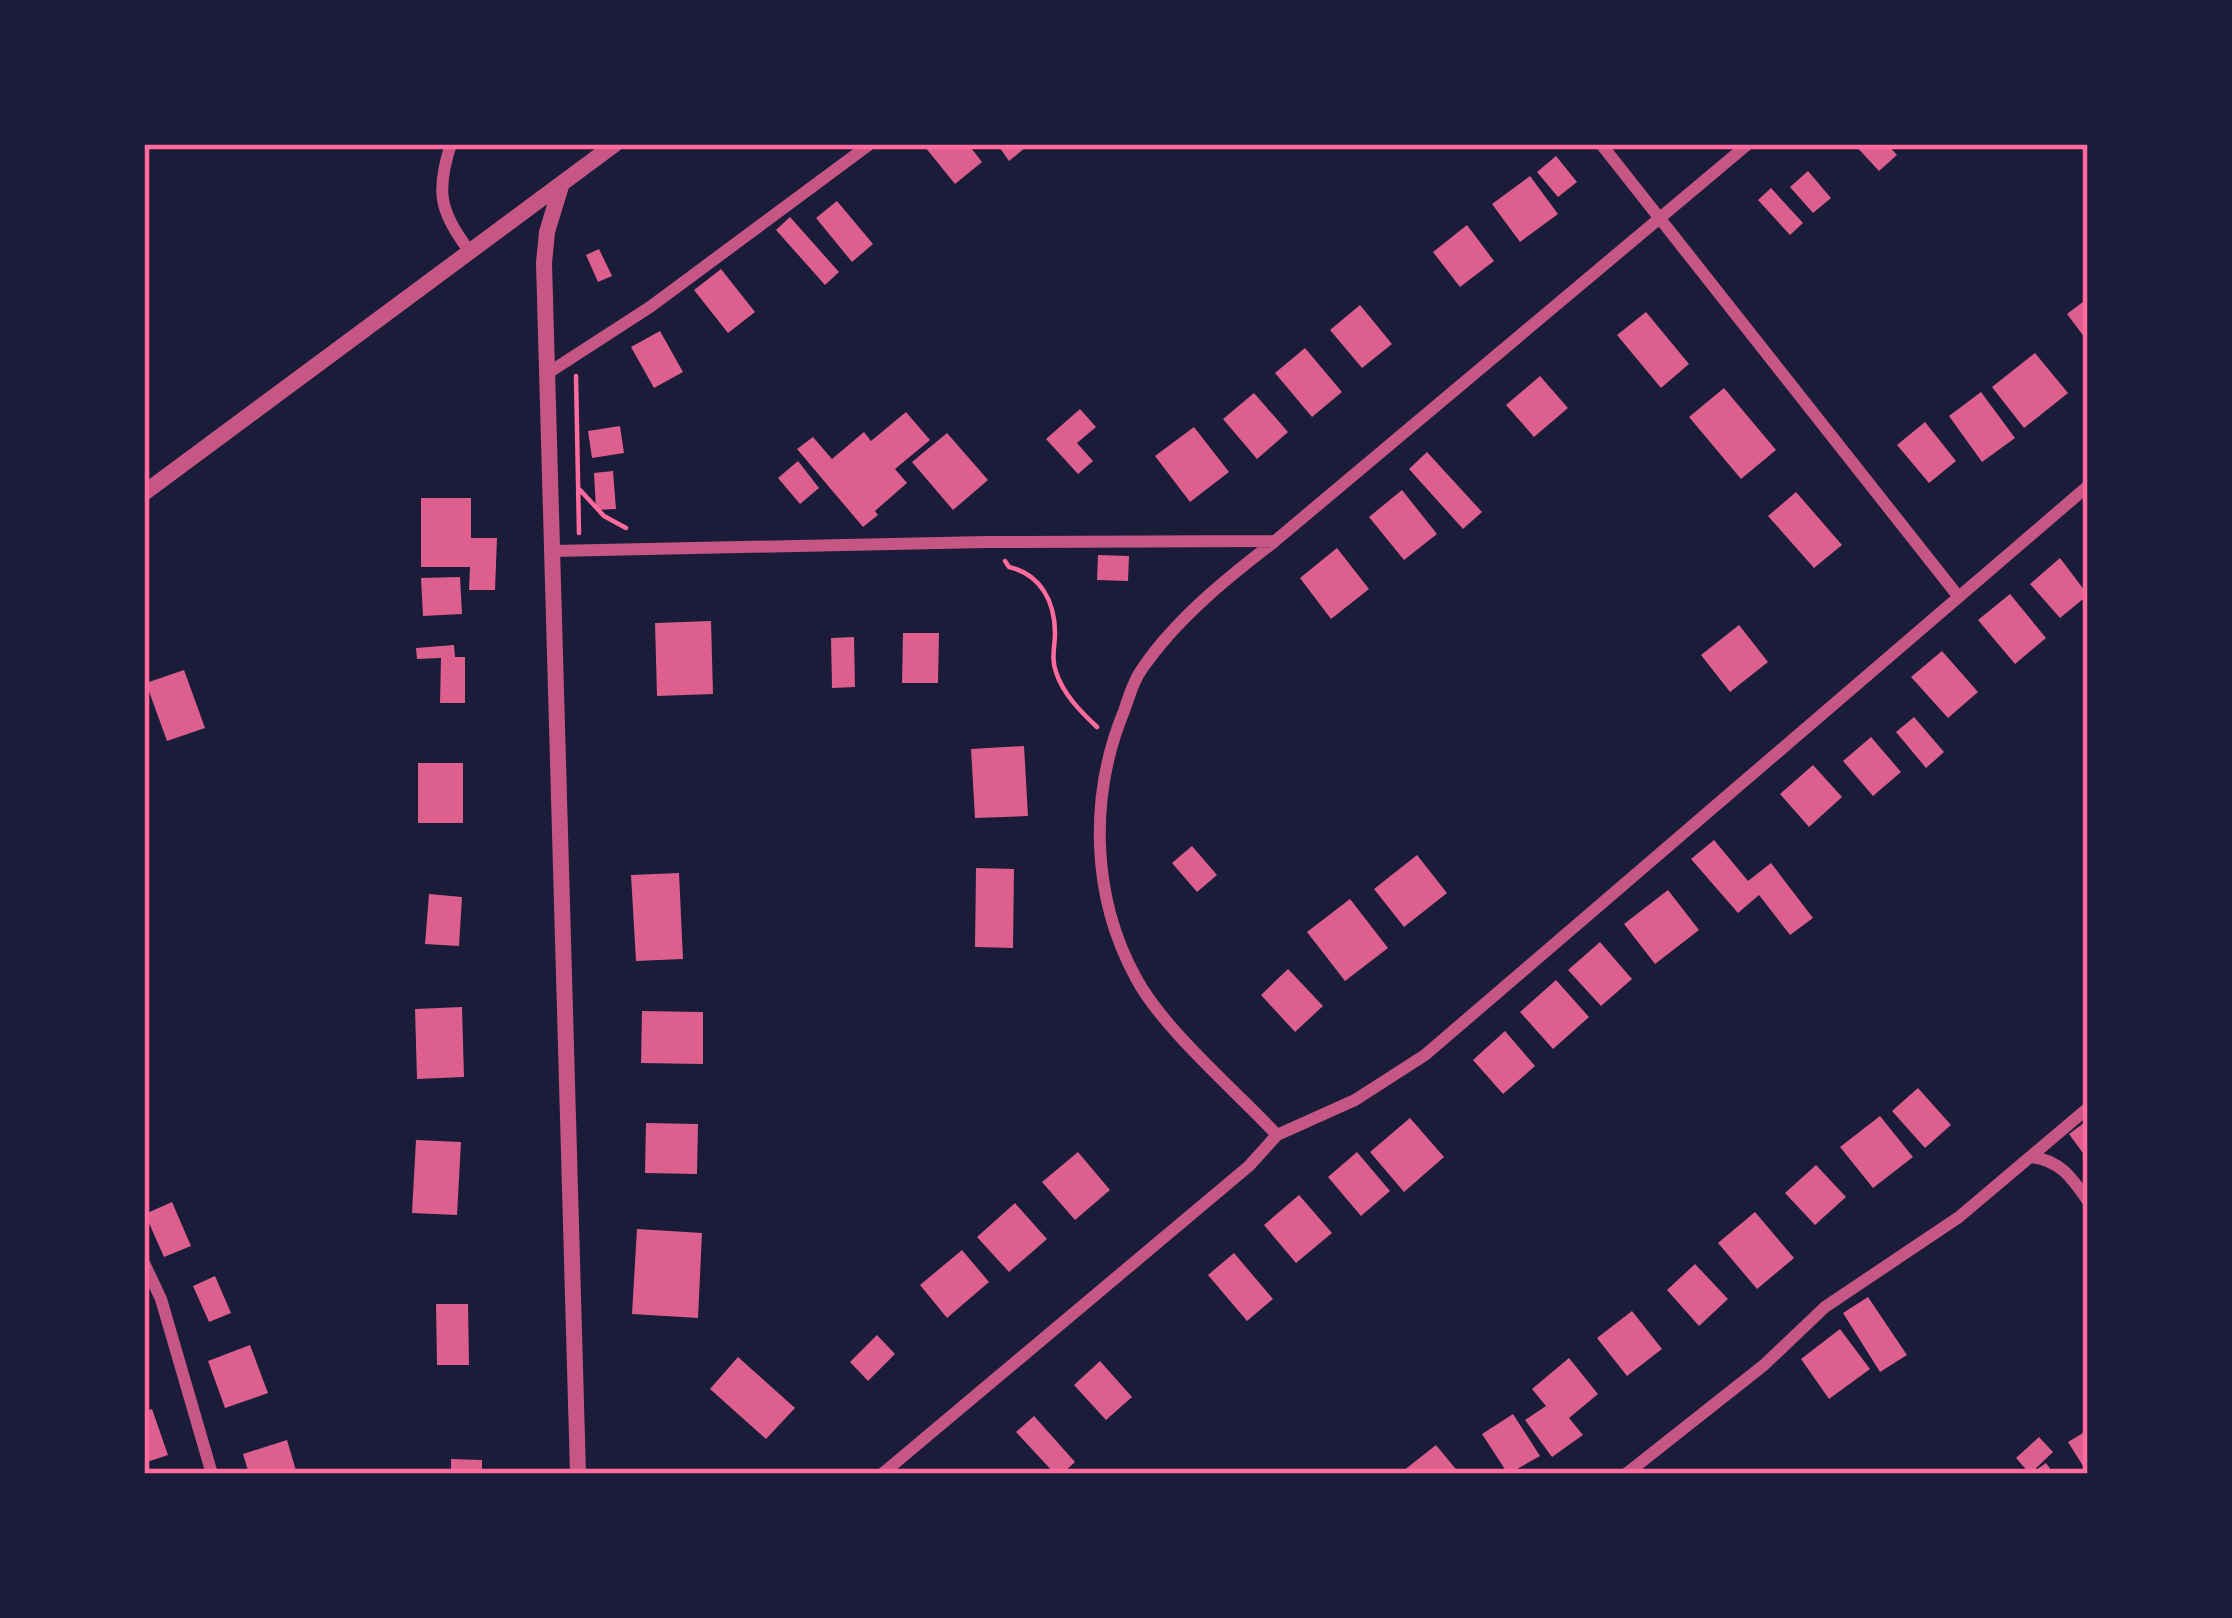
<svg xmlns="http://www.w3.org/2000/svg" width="2232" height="1618" font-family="'PT Sans',sans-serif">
<rect width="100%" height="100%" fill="#1b1b3a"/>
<path fill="#dd5f8e" d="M928 144H968L982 162 955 184 925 147Z
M997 144H1030L1009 161Z
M1854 144H1887L1897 155 1879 171Z
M1556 156 1577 182 1558 197 1537 172Z
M1808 171 1831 198 1813 213 1790 187Z
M1530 176 1558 214 1520 242 1492 204Z
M1771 188 1803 223 1790 235 1758 200Z
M837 201 873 244 852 262 816 218Z
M790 217 839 272 825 285 776 230Z
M1467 225 1494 261 1460 287 1433 252Z
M599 249 612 276 598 282 586 255Z
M721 269 755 312 728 333 694 290Z
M2088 298V342L2067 314Z
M1360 305 1392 344 1362 368 1330 330Z
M1646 312 1689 364 1661 388 1617 335Z
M660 331 683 372 654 388 631 347Z
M1305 348 1342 392 1312 417 1275 373Z
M2035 353 2068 393 2024 428 1992 387Z
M1540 376 1568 408 1534 437 1506 405Z
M1724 388 1776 450 1741 479 1689 417Z
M1981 392 2015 438 1982 462 1949 416Z
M1254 393 1288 432 1257 459 1223 419Z
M1080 409 1096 427 1077 443 1093 461 1078 474 1046 439Z
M906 412 930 440 895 469 907 483 875 511 878 515 863 527 797 449 813 437 832 459 864 432 871 441Z
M1925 422 1956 461 1929 483 1897 445Z
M620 426 624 453 592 458 588 431Z
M1194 427 1229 472 1190 502 1155 456Z
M947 433 988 480 953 510 912 462Z
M1427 452 1482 512 1463 529 1409 469Z
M798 461 819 488 800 504 778 478Z
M613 471 616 509 596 510 594 473Z
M1402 490 1437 534 1404 560 1369 517Z
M1796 492 1842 545 1814 568 1768 516Z
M421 498H471V538H497L495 590H469L470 567H421Z
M1337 548 1369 589 1331 619 1300 578Z
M1098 555 1129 556 1128 581 1097 580Z
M2060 558 2088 595 2060 618 2030 584Z
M460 577 462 614 423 616 421 578Z
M2010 594 2046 638 2015 664 1978 620Z
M711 621 713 694 657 696 655 623Z
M1739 625 1768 662 1730 692 1701 655Z
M903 633H939L938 683H902Z
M854 637 855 687 832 688 831 638Z
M454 645 455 657H465V703H440L441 658 417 659 416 648Z
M1942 651 1978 692 1948 718 1911 677Z
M184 670 205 728 167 741 146 683Z
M1914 717 1944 752 1926 768 1896 732Z
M1871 737 1901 772 1873 796 1843 761Z
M1024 746 1028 816 975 818 971 749Z
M418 763H463V823H418Z
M1813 765 1842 797 1809 827 1780 794Z
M1714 840 1748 881 1771 863 1813 918 1790 935 1759 895 1738 913 1691 859Z
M1192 846 1217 875 1197 892 1172 863Z
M1417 855 1447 893 1404 927 1374 889Z
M976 868 1014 869 1013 948 975 947Z
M679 873 683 959 636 961 631 875Z
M1668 890 1699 930 1655 964 1624 924Z
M429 894 462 897 459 946 425 944Z
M1350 899 1388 948 1345 981 1307 932Z
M1600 942 1632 979 1601 1006 1568 970Z
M1288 969 1323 1006 1295 1032 1261 995Z
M1556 980 1589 1017 1553 1049 1520 1012Z
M462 1007 464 1077 417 1079 415 1009Z
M642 1011 703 1012V1064L641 1063Z
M1505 1031 1535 1066 1503 1094 1473 1060Z
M1918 1088 1951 1125 1925 1148 1892 1111Z
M1880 1116 1913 1157 1873 1188 1840 1147Z
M1410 1118 1444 1157 1404 1192 1370 1152Z
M2088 1120V1160L2069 1134Z
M646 1123 698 1124 697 1174 645 1173Z
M416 1140 461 1142 457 1215 412 1213Z
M1078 1152 1110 1190 1075 1220 1042 1182Z
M1357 1152 1390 1191 1361 1216 1328 1177Z
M1816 1165 1846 1197 1815 1225 1785 1193Z
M1299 1195 1332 1233 1296 1263 1264 1225Z
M172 1202 191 1246 164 1257 145 1214Z
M1015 1203 1047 1239 1009 1272 977 1237Z
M1755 1212 1794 1258 1757 1289 1718 1243Z
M637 1229 702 1233 698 1318 632 1314Z
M962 1250 989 1282 947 1318 920 1285Z
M1234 1253 1273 1299 1247 1321 1208 1275Z
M1695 1264 1728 1299 1699 1326 1667 1290Z
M215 1276 231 1313 209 1322 193 1286Z
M1868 1297 1907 1355 1880 1372 1843 1313Z
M436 1304H468L469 1365H437Z
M1632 1311 1662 1349 1627 1376 1597 1338Z
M1840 1329 1870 1369 1829 1399 1801 1359Z
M877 1335 895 1354 868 1381 850 1362Z
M250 1345 268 1393 225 1408 208 1361Z
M738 1357 795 1408 766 1439 710 1389Z
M1569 1358 1598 1394 1569 1418 1583 1435 1552 1457 1525 1420 1546 1406 1532 1389Z
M1100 1361 1132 1397 1106 1420 1074 1385Z
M152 1409 168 1455 144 1463V1412Z
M1513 1414 1540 1456 1508 1474 1482 1434Z
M1034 1416 1075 1462 1062 1474H1055L1016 1432Z
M2088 1430V1474L2068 1442Z
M2039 1437 2053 1452 2030 1474 2046 1463 2054 1474H2030L2016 1458Z
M287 1440 297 1474H249L243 1454Z
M1436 1445 1460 1474H1405L1403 1471Z
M451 1459 482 1460V1474H451Z"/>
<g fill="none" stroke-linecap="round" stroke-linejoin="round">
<path stroke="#ff6b9d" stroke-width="4.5" d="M576 376 579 533
M580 490 604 516 626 528
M1005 561 1009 567C1040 574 1055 601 1055 633 1055 646 1051 659 1056 672 1063 694 1081 712 1097 727"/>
<path stroke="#c65784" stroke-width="12" d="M451 144C436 190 439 211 468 249
M1601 144 1958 596
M548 373 650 307 870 144
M1274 542C1227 578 1176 619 1142 669 1133 681 1129 697 1124 711 1089 796 1091 896 1136 978 1163 1029 1235 1090 1277 1135
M553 551 986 542 1275 541 1748 144
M2031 1157C2060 1160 2072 1178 2088 1201
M144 1263 161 1299 212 1474
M882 1474 1249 1166 1277 1135 1355 1100 1425 1055 2088 486
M1626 1474 1764 1365 1825 1307 1959 1217 2088 1108"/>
<path stroke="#c65784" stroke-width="16" d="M561 186 547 232 544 263 578 1474
M144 493 615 144"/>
</g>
<rect width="2232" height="1618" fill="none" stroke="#1b1b3a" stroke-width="294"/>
<rect x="147" y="147" width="1938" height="1324" fill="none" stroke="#ff6b9d" stroke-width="4.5"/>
</svg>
